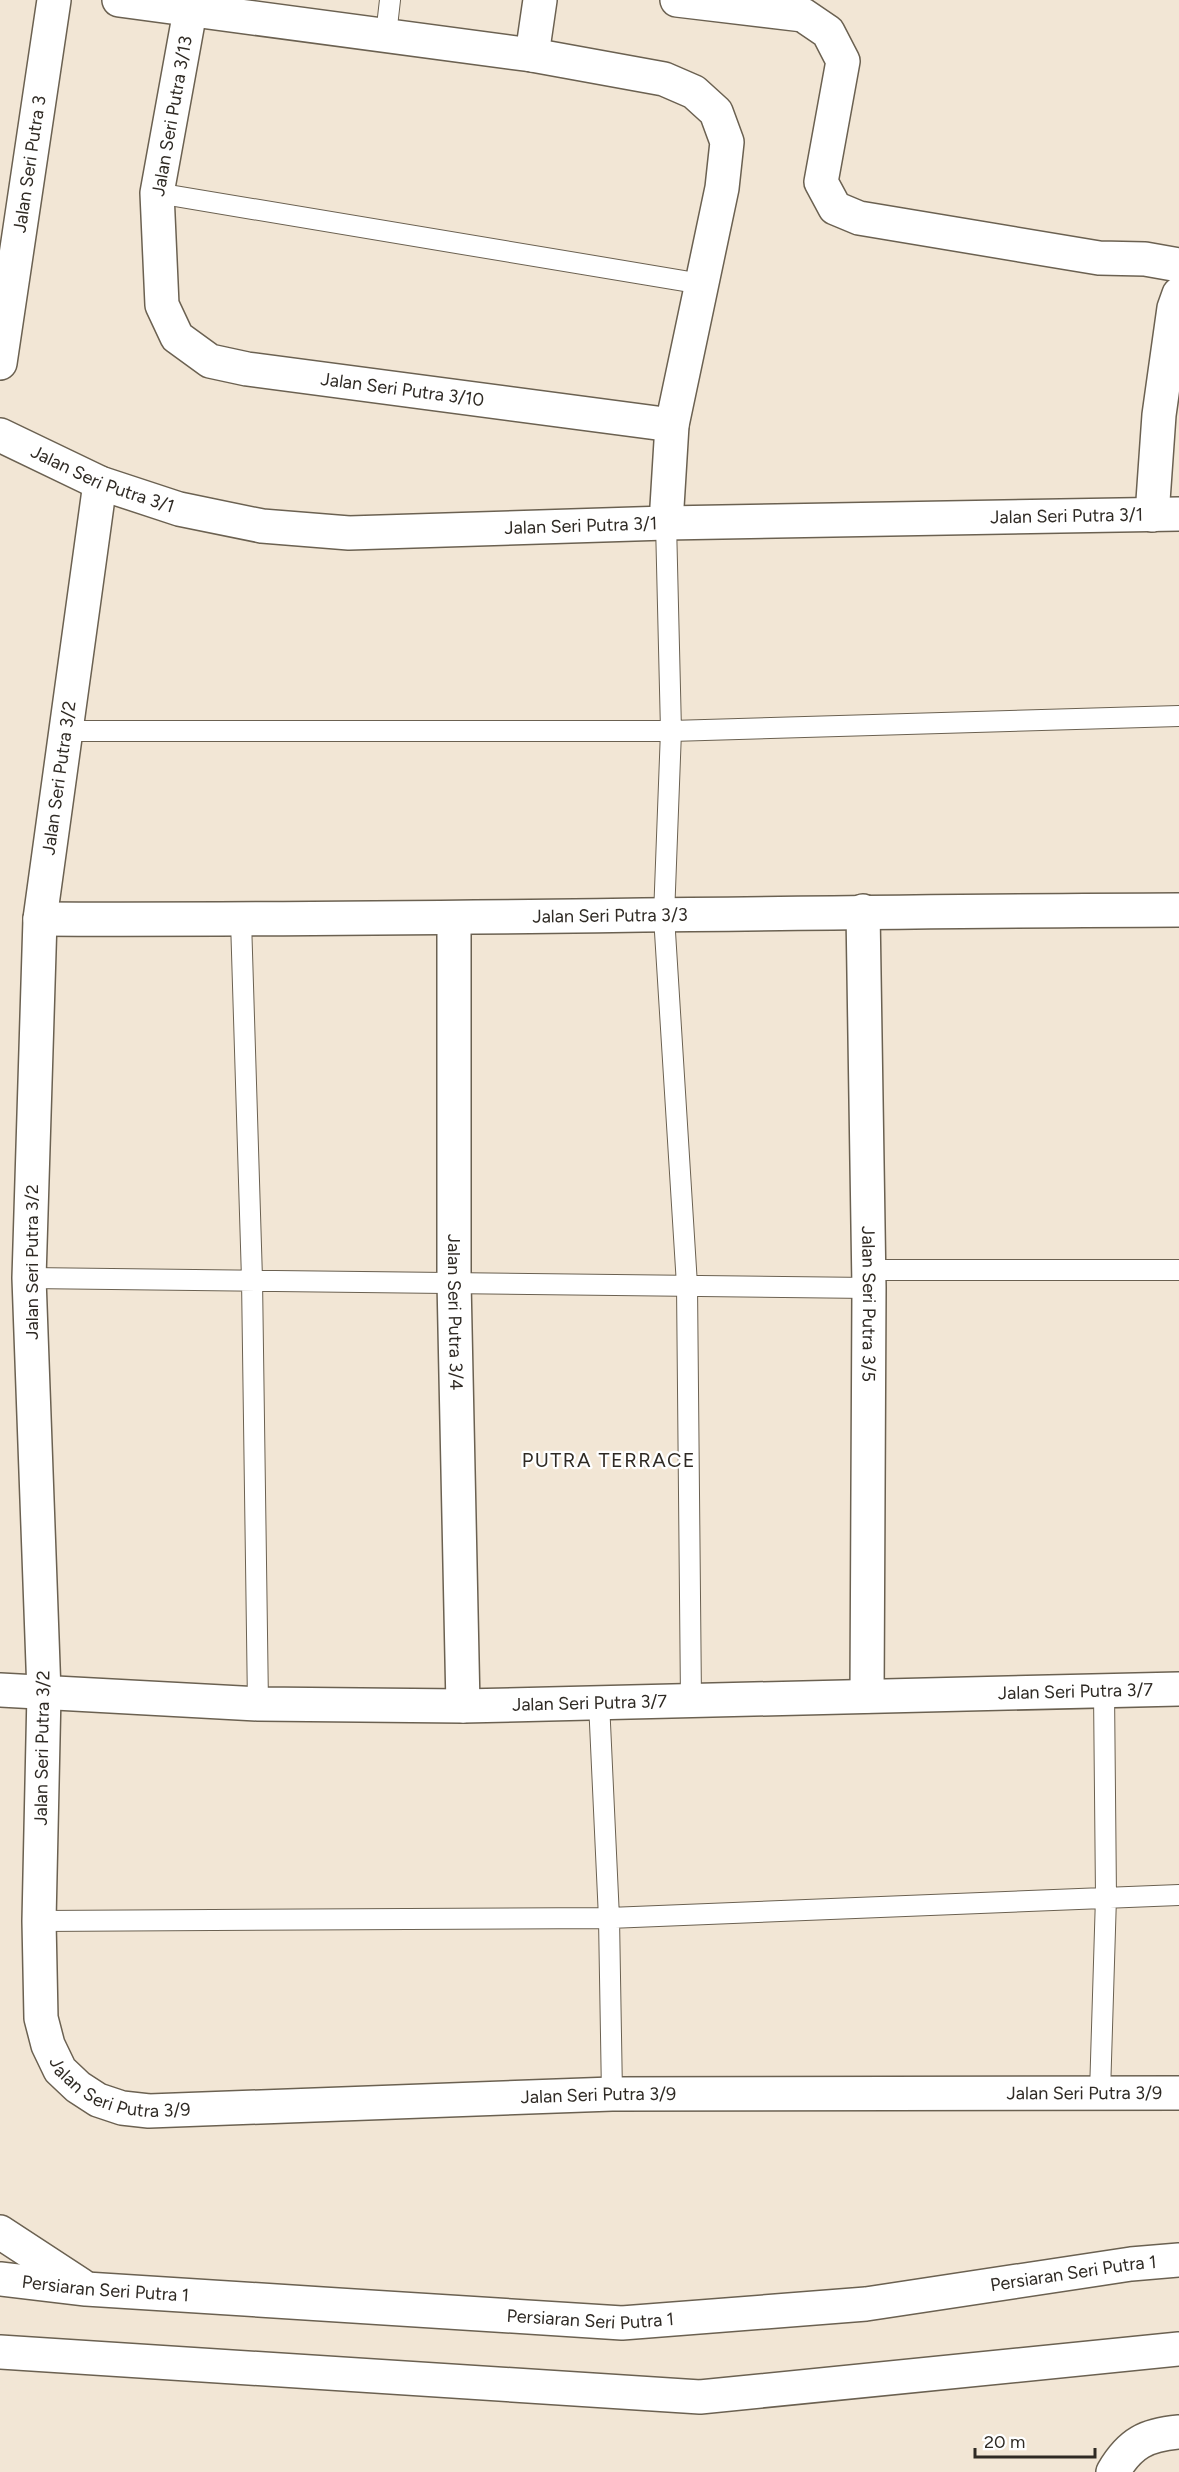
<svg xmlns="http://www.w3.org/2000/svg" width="1179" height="2472" font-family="Figtree,sans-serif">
<rect width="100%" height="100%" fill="#f2e6d5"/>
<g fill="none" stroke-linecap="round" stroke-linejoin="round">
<defs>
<path id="lane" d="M386 35 390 0
M157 193 702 284
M666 523 671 731 664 916 687 1285 691 1700
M64 731H671L1179 716
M241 920 252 1279 258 1704
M869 1270H1179
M29 1278 869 1288
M599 1702 609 1918 612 2094
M39 1921 609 1918 1179 1895
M1100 2093 1106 1897 1104 1691"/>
<g id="street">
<path d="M119 0 532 55 664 79 694 92 716 112 727 142 722 188 672 425 666 523"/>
<path id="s1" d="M192 0 157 193 162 305 177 337 210 361 247 369 672 425"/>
<path d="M677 0 803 15 828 32 843 61 821 182 835 208 859 218 1099 258 1145 259 1179 265"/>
<path d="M532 55 540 0"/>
<path id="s2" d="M0 435 100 483 179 509 262 526 349 533 666 523 1179 514"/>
<path id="s3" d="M100 483 40 919 29 1278 44 1693 39 1921 41 2018 48 2045 60 2070 78 2087 98 2100 122 2108 149 2111 612 2094 1179 2093"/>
<path d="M1152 515 1159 415 1174 308 1179 294"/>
<path id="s4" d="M863 911 869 1288 867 1696"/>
<path id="s5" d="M454 918V1281L463 1706"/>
<path id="s6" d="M40 919C420 921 799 911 1179 910"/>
<path id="s7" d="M0 1690 258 1704 463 1706 1179 1689"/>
<path d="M1113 2472C1130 2443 1146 2435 1179 2432"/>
</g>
<g id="secondary">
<path id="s8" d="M0 363 54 0"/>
<path d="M0 2232 81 2285"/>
<path id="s9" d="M0 2279 86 2289 622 2323 866 2304 1131 2264 1179 2260"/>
<path d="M0 2352 700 2397 1179 2349"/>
</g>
</defs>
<use href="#lane" stroke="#6b6151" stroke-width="22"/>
<use href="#street" stroke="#6b6151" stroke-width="36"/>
<use href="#secondary" stroke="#6b6151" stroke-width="36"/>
<use href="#lane" stroke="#fff" stroke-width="20"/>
<use href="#street" stroke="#fff" stroke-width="33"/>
<use href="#secondary" stroke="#fff" stroke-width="33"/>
</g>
<g text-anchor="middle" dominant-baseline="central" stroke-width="4.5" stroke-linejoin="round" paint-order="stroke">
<g font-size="18" fill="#2f2a24" stroke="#fff">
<text transform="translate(172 116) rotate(-80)">Jalan Seri Putra 3/13</text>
<text stroke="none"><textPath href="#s8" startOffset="201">Jalan Seri Putra 3</textPath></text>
<text stroke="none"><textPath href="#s1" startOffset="579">Jalan Seri Putra 3/10</textPath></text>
<text stroke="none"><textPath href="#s2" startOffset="112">Jalan Seri Putra 3/1</textPath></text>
<text stroke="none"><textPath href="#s2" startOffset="1084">Jalan Seri Putra 3/1</textPath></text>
<text stroke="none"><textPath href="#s2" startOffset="598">Jalan Seri Putra 3/1</textPath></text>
<text transform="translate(59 778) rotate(-82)">Jalan Seri Putra 3/2</text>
<text stroke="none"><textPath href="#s6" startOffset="570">Jalan Seri Putra 3/3</textPath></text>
<text transform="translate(32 1262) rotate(-90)">Jalan Seri Putra 3/2</text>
<text stroke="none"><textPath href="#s4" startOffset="393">Jalan Seri Putra 3/5</textPath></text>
<text stroke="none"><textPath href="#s5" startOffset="394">Jalan Seri Putra 3/4</textPath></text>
<text stroke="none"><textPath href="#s7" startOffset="1076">Jalan Seri Putra 3/7</textPath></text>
<text stroke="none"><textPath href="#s7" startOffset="590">Jalan Seri Putra 3/7</textPath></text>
<text transform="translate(42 1748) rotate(-89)">Jalan Seri Putra 3/2</text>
<text stroke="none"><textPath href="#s3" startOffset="1660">Jalan Seri Putra 3/9</textPath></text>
<text stroke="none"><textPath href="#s3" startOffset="2632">Jalan Seri Putra 3/9</textPath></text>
<text stroke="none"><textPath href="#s3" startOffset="2146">Jalan Seri Putra 3/9</textPath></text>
<text stroke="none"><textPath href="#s9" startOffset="1078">Persiaran Seri Putra 1</textPath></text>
<text stroke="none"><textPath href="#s9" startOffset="106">Persiaran Seri Putra 1</textPath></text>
<text stroke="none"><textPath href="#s9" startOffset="592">Persiaran Seri Putra 1</textPath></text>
</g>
<g font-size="20" letter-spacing="1.5" fill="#2f2a24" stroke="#fff">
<text x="609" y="1460">PUTRA TERRACE</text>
</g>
</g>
<path d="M975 2448v9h120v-9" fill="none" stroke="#2f2a24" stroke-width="3"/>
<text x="984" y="2448" font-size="18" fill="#2f2a24" stroke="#ffffff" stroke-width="4.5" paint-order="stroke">20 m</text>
</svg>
